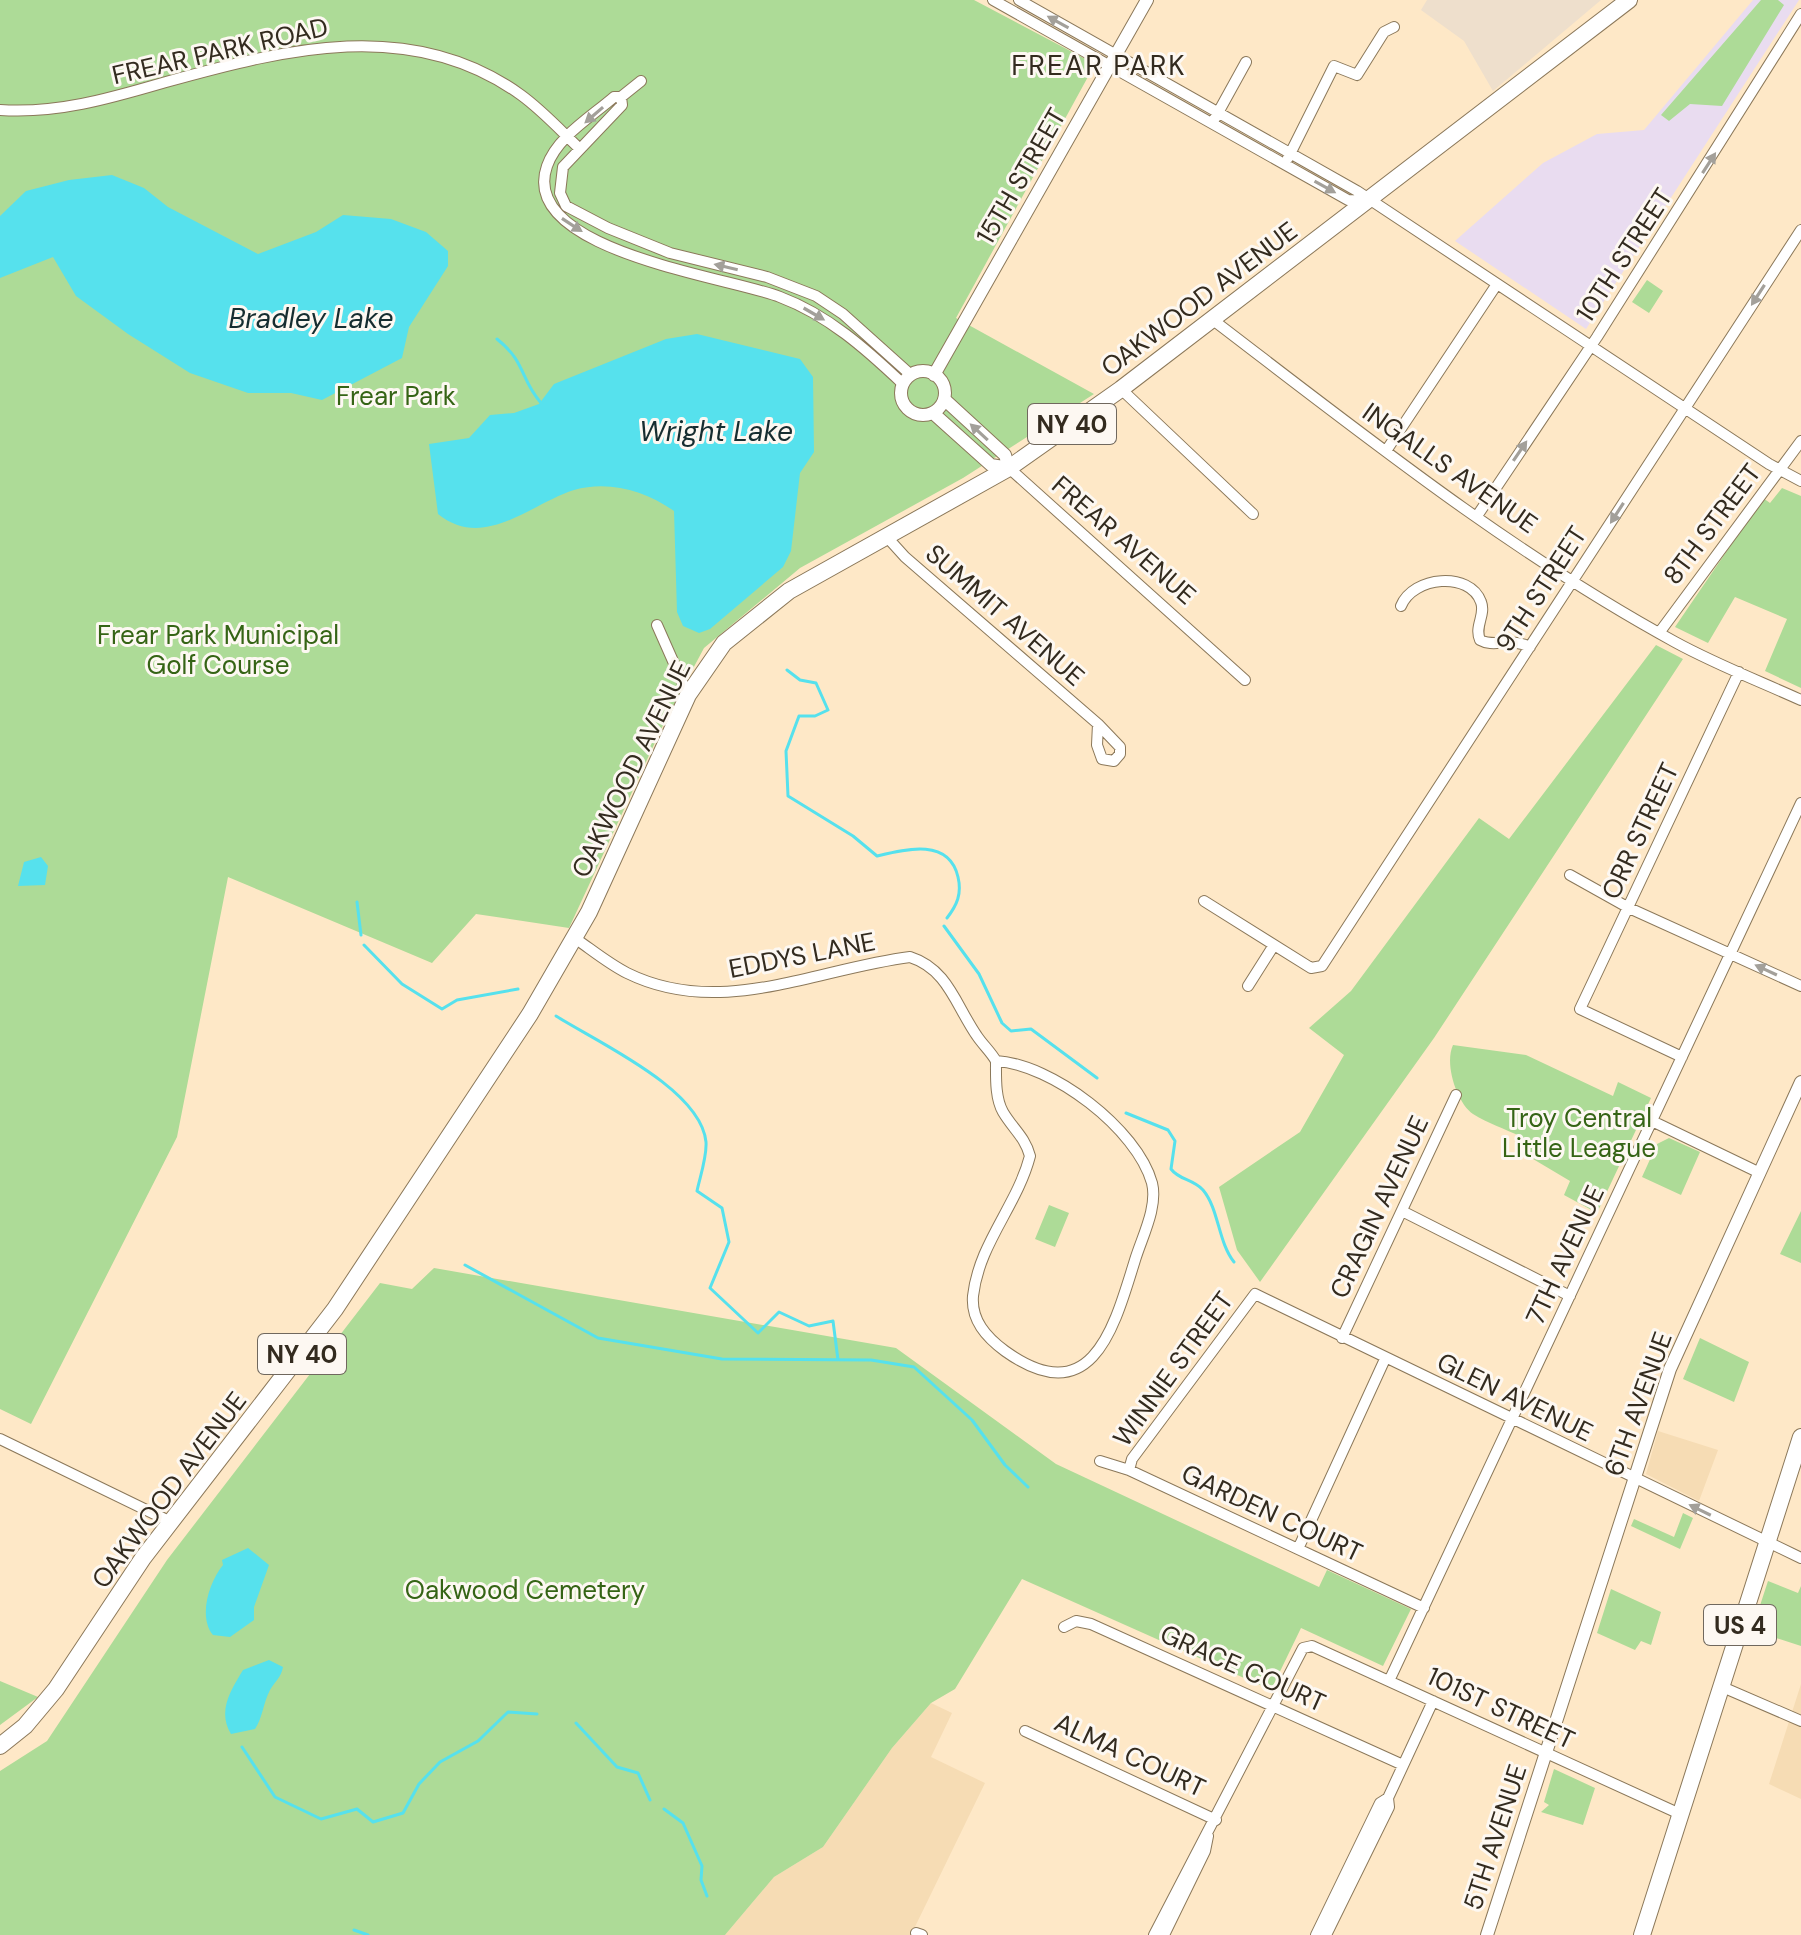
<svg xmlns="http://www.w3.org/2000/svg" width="1801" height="1935" font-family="'DM Sans',sans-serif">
<rect width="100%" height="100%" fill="#fee8c7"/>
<path fill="#f6dcb4" d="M1658 1431 1718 1450 1699 1501 1646 1474Z
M1801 1684V1799L1769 1784Z
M931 1703 952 1713 931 1757 985 1783 911 1935H725L774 1877 823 1847 892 1748Z"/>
<path fill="#e9dcf0" d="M1753 0H1799L1586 329 1455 241 1543 163 1597 134 1644 130Z"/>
<path fill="#eedfcc" d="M1427 0H1601L1493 91 1464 41 1421 10Z"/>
<path fill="#addb97" d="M0 0H974L1095 64 956 318 1094 394 963 478 800 568 704 648 665 721 569 928 476 914 432 963 228 877 177 1137 31 1424 0 1409Z
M1761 0H1778L1784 5 1722 106 1690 104 1669 121 1661 115Z
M1647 280 1663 291 1649 313 1632 302Z
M1782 488 1801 496V688L1765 671 1787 619 1735 597 1708 643 1675 627 1763 498 1770 503Z
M1656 645 1683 659 1434 1038 1260 1282 1237 1250 1219 1187 1300 1132 1344 1055 1309 1028 1351 991 1479 818 1509 839Z
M1453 1045 1526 1055 1613 1096 1618 1082 1651 1098 1597 1213 1564 1195 1570 1181 1528 1156 1520 1136C1505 1129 1487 1123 1473 1114 1457 1103 1444 1064 1453 1045Z
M1669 1138 1700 1152 1681 1195 1642 1177 1657 1144Z
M1049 1205 1069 1213 1055 1247 1035 1239Z
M1801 1211V1263L1780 1254Z
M434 1268 896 1348 1056 1464 1319 1587 1327 1570 1411 1609 1383 1666 1301 1628 1271 1690 1022 1579 955 1689 931 1703 892 1748 823 1847 774 1877 725 1935H0V1771L47 1741 167 1560 380 1283 412 1289Z
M1700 1338 1749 1362 1734 1402 1683 1379Z
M1683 1513 1693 1518 1680 1549 1631 1526 1634 1519 1674 1537Z
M1768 1581 1798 1593 1801 1586V1646L1752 1630Z
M1611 1589 1661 1612 1651 1645 1641 1641 1635 1650 1597 1633Z
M0 1681 38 1697 0 1725Z
M1554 1769 1595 1788 1583 1825 1541 1812 1549 1805 1544 1802Z"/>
<path fill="#56e1ed" d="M112 175 144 188 168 207 258 254 316 232 343 215 391 219 426 232 448 251V266L409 327 402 358 322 400 291 393H248L190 373 128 334 76 296 53 257 0 278V216L26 191 69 180Z
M697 334 800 359 813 377 814 452 800 473 791 551 783 567 710 629 699 633 683 626 677 612 674 511C646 491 609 480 574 490 530 504 484 551 438 514L429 444 469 438 490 415 514 413 539 404 554 384 666 339Z
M41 857 48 866 45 885 18 886 24 862Z
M248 1548 269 1565 254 1607V1620L230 1637 213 1635C198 1617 209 1582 223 1565L222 1560Z
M269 1660 283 1667C281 1678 275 1681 270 1690 263 1703 263 1717 255 1729L231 1734C217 1711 231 1690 243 1670Z"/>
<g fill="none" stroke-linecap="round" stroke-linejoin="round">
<path stroke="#56e1ed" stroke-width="3" d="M497 339C526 362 520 379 541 403
M787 670 800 680 816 683 828 710 815 716H799L786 751 788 796 853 836 877 856C906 849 949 838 958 877 962 894 957 905 947 918
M357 902 361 935
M944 926 979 974 1002 1023 1011 1031 1031 1029 1097 1078
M364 945 402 984 442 1009 457 1000 518 989
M556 1016C597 1042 701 1089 706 1142 707 1157 700 1177 697 1191L722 1208 729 1242 710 1288 758 1333 779 1312 809 1326 833 1321 838 1360
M1126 1113 1168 1130 1175 1141 1171 1169C1179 1180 1193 1179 1203 1190 1219 1209 1218 1242 1234 1262
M465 1265 598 1338 722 1359 871 1360 914 1367 972 1420 1005 1465 1028 1487
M576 1723 617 1767 638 1773 650 1800
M242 1747 275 1797 321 1819 357 1809 373 1822 403 1813 419 1784 440 1762 478 1741 508 1712 537 1714
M664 1809 683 1823 702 1866 701 1880 707 1896
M354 1930 368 1935"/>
<defs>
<path id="minor" d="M993 0 1348 200 1365 201
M1019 0 1357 191 1769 464 1801 481
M641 81 621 97H614C591 117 557 137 547 166 517 251 730 277 780 297 828 315 866 349 903 384
M621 97 622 105 563 167 560 193 566 206 608 228 670 253 767 277 816 296 843 314 911 375
M0 110C58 114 111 98 166 82 285 49 412 16 521 95 543 111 561 131 580 149
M1214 120 1246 62
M1288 158 1334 66 1357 75 1384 32 1394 27
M1213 320C1361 433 1510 552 1675 642 1715 664 1759 681 1801 700
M1121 389 1253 514
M1386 451 1497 284
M1009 468 1245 680
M1477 516 1597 337 1801 14
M886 536 905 557 1098 724 1097 745 1102 759 1114 761 1120 754V747L1098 724
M1401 606C1413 576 1470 571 1481 602 1486 615 1474 626 1480 640 1494 648 1510 637 1530 647
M657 625 688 695
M1659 633 1801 441
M1570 875 1629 908 1801 986
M1204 901 1311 968 1322 966 1801 230
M576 939C592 950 609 964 627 973 720 1019 815 969 910 957 948 969 956 1006 977 1036 983 1045 991 1052 996 1061
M1248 986 1274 945
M1682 1057 1580 1009 1739 672
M996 1061C1052 1064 1137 1129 1152 1183 1158 1207 1142 1237 1135 1260 1114 1328 1092 1413 1005 1351 986 1337 971 1320 973 1296 979 1243 1017 1206 1030 1156 1025 1137 1013 1129 1003 1112 995 1098 996 1077 996 1061Z
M1652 1121 1760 1173
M1402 1211 1570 1296
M1342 1338 1456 1095
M0 1439 171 1522
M1100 1461 1129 1470 1424 1608
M1129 1470 1132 1459 1255 1294 1801 1558
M1298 1549 1385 1359
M1064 1627 1076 1621 1091 1624 1403 1765
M1389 1681 1801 803
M1720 1686 1801 1721
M1025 1731 1216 1820
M916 1933 922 1935
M1154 1935 1303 1648 1312 1646 1680 1814
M1164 1935 1205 1851 1208 1836
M1316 1935 1380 1803 1388 1798
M1326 1935 1389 1807 1388 1798 1433 1701"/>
<path id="tertiary" d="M901 393a22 22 0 1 1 44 0a22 22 0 1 1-44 0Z
M934 375 1147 0
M933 413 991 465 1009 468 1005 455 944 399
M1487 1935 1670 1369 1801 1082"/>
<path id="primary" d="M0 1746 25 1726 56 1689 143 1558 335 1309 530 1014 589 912 688 695 724 643 789 591 1009 468 1121 389 1629 0
M1642 1935 1801 1437"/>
</defs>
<use href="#minor" stroke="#8b785a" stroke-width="12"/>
<use href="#tertiary" stroke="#8b785a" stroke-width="14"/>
<use href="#primary" stroke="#8b785a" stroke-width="18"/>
<use href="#minor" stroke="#fff" stroke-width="10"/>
<use href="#tertiary" stroke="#fff" stroke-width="12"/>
<use href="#primary" stroke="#fff" stroke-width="16"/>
</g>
<defs><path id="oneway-solid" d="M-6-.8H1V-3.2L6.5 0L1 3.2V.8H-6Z" transform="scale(2)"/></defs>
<g fill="#a3a09a">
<use href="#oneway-solid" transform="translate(1058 22) rotate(-151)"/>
<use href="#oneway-solid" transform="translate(594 115) rotate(139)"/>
<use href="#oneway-solid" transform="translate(1709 163) rotate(-57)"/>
<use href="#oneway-solid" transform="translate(1325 187) rotate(29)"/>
<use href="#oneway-solid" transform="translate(572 225) rotate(33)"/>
<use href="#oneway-solid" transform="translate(726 267) rotate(-167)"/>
<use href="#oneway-solid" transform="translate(1758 295) rotate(123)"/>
<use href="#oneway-solid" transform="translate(814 314) rotate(30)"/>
<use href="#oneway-solid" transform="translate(979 432) rotate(-137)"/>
<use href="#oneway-solid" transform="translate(1520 451) rotate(-56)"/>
<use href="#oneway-solid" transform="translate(1617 513) rotate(123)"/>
<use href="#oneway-solid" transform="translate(1766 970) rotate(-155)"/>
<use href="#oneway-solid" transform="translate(1700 1510) rotate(-154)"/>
</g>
<g text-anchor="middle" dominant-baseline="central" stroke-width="6" stroke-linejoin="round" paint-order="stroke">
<g fill="#fdf8f2" stroke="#70685e" stroke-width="2">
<rect x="1028" y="404" width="88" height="40" rx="6"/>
<rect x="258" y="1334" width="88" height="40" rx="6"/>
<rect x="1704" y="1605" width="72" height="40" rx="6"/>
</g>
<g font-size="24" font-weight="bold" fill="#332b1f">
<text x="1072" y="424">NY 40</text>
<text x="302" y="1354">NY 40</text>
<text x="1740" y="1625">US 4</text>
</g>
<g font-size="26" fill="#332b1f" stroke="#fdf8f2">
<text transform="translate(220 51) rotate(-13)">FREAR PARK ROAD</text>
<text transform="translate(1021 176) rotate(-60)">15TH STREET</text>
<text transform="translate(1624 255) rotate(-57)">10TH STREET</text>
<text transform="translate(1199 299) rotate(-37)">OAKWOOD AVENUE</text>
<text transform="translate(1450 468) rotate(35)">INGALLS AVENUE</text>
<text transform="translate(1712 524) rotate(-53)">8TH STREET</text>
<text transform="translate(1124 540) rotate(41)">FREAR AVENUE</text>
<text transform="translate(1541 589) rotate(-57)">9TH STREET</text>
<text transform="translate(1005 615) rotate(41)">SUMMIT AVENUE</text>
<text transform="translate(631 769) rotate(-64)">OAKWOOD AVENUE</text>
<text transform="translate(1640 831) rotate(-65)">ORR STREET</text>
<text transform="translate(802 955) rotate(-11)">EDDYS LANE</text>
<text transform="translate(1379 1207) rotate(-65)">CRAGIN AVENUE</text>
<text transform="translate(1565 1255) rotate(-65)">7TH AVENUE</text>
<text transform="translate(1173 1369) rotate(-54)">WINNIE STREET</text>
<text transform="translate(1515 1397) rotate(26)">GLEN AVENUE</text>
<text transform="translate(1638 1404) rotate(-70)">6TH AVENUE</text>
<text transform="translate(169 1490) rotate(-53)">OAKWOOD AVENUE</text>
<text transform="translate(1272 1513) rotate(25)">GARDEN COURT</text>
<text transform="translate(1243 1668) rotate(24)">GRACE COURT</text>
<text transform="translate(1501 1708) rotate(25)">101ST STREET</text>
<text transform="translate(1130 1755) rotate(25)">ALMA COURT</text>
<text transform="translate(1495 1837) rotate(-72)">5TH AVENUE</text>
</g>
<g font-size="26" fill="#356415" stroke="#fdf8f2">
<text x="396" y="396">Frear Park</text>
<text x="218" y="635">Frear Park Municipal<tspan x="218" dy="30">Golf Course</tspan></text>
<text x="1579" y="1118">Troy Central<tspan x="1579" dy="30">Little League</tspan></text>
<text x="525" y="1590">Oakwood Cemetery</text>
</g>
<g font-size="28" letter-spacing="2" fill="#332b1f" stroke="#fdf8f2">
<text x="1099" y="65">FREAR PARK</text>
</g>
<g font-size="28" font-style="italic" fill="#162d30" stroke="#fdf8f2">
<text x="311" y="318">Bradley Lake</text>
<text x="716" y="431">Wright Lake</text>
</g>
</g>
</svg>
